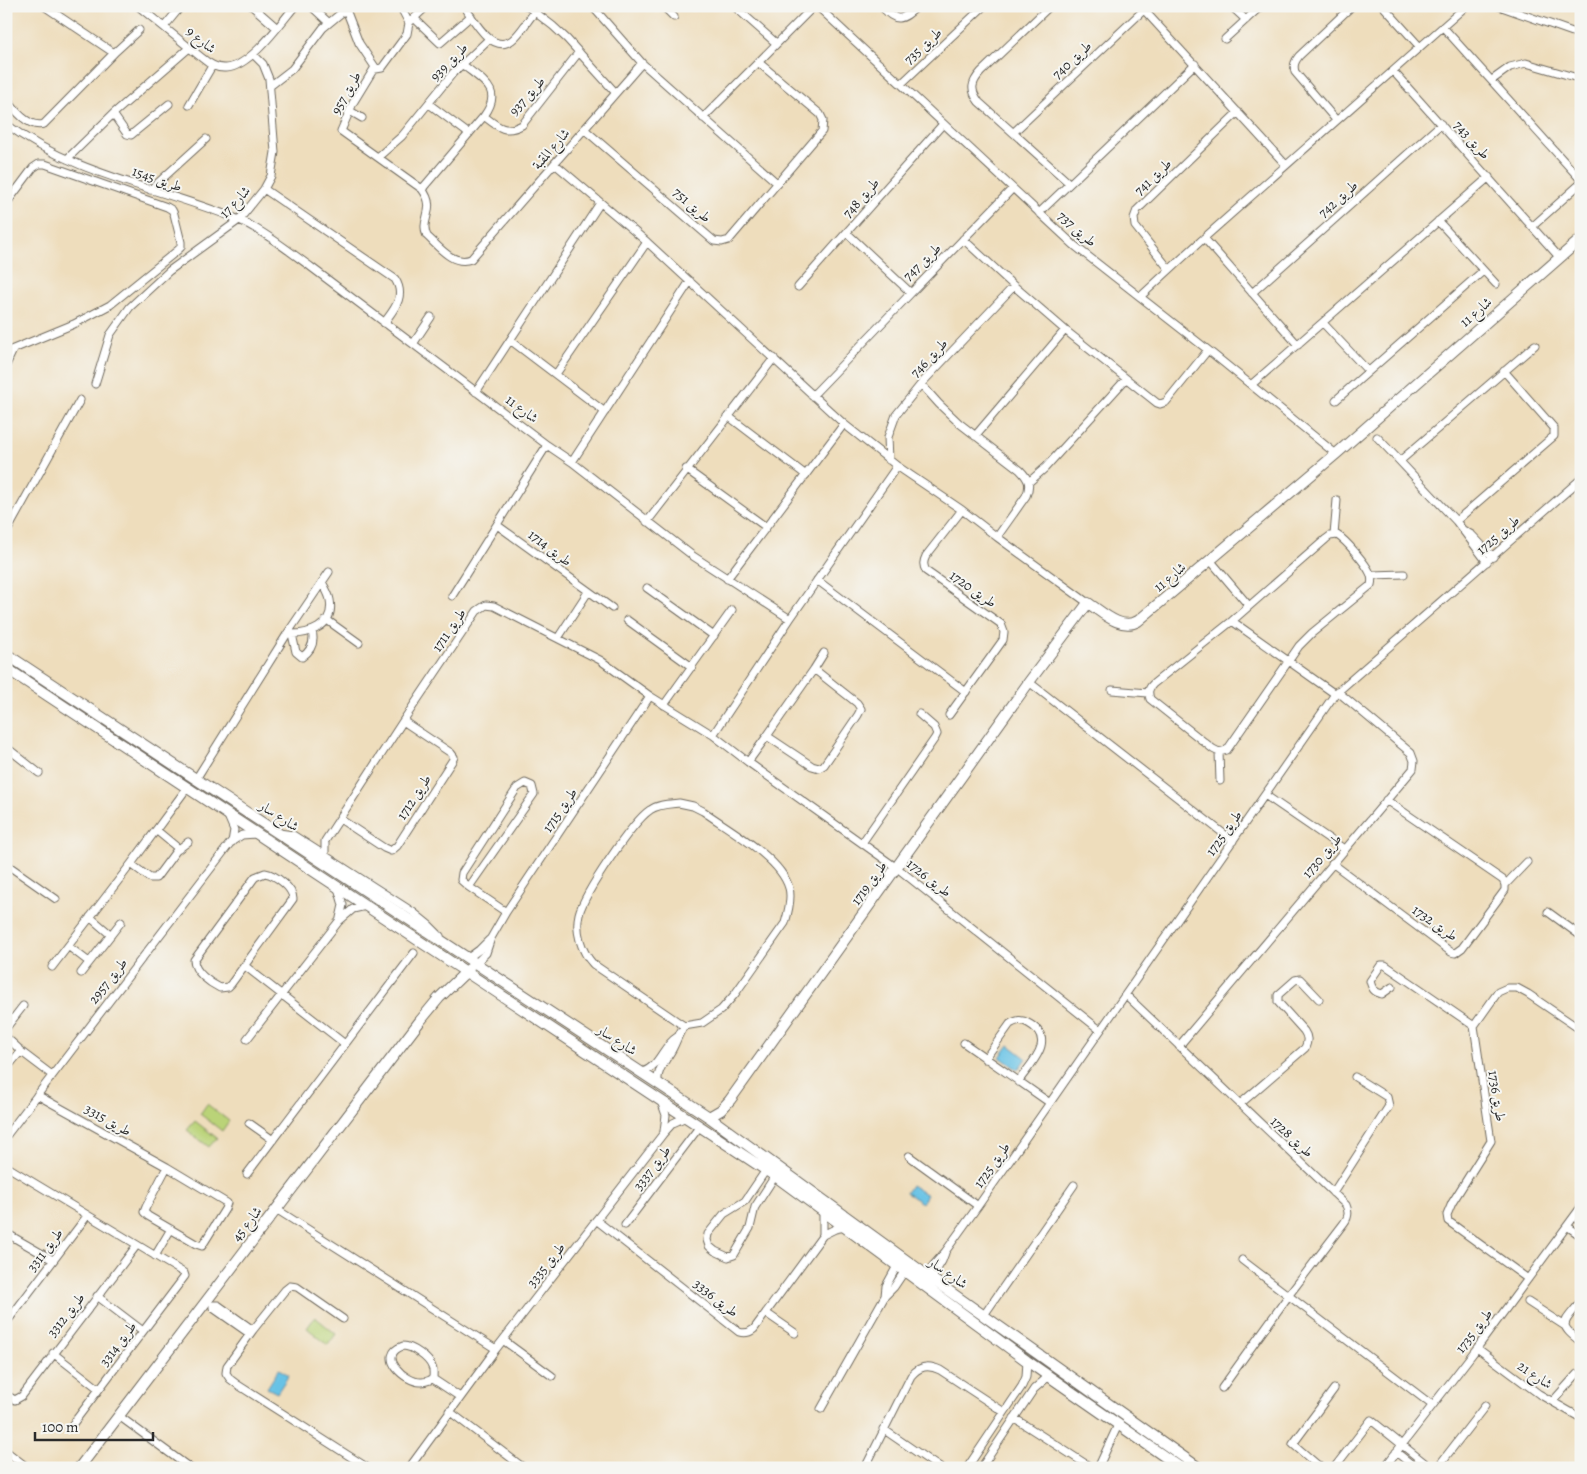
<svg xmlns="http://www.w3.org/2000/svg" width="1587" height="1474" font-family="Alegreya,Amiri,serif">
<rect width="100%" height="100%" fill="#f6f6f2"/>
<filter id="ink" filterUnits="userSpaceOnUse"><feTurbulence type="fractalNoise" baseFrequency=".02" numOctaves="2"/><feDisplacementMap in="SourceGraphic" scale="10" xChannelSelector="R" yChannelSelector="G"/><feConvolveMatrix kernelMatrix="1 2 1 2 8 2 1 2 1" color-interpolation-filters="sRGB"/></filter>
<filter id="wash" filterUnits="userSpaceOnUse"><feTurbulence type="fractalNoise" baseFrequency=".0096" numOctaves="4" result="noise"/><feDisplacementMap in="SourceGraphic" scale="20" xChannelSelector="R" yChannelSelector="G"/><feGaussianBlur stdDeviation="1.12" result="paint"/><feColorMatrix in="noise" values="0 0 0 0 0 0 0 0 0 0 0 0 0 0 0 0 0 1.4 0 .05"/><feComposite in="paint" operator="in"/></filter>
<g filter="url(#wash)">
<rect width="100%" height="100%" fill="#eeddbc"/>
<path fill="#bad378" stroke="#727f52" d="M207 1104 229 1121 222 1131 200 1114Z
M195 1121 217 1138 209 1147 187 1130Z
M315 1317 336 1334 328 1345 307 1328Z"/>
<path fill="#67c2e5" stroke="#497688" d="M1009 1045 1026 1058 1018 1070 1000 1057Z
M911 1185 927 1195 922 1203 906 1193Z
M279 1369 289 1375 277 1393 267 1388Z"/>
</g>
<g filter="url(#ink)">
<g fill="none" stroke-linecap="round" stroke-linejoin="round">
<defs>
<path id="street" d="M138 6 202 58C209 64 217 69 226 68 250 67 280 24 295 6
M252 6 277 28
M311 6 328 22
M400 6 409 23
M464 6C474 20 492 55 512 40 521 33 527 21 534 13
M527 6 553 26 567 39 615 92
M592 6 642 63 777 183
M663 6 674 17
M734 6 776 43
M817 6 1075 246 1208 350 1336 454
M881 6C897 23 901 21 918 6
M1050 6 981 72C971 83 970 90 979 102L1069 183
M1231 6 1246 20
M1383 6 1420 47
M1499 6 1581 35
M345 7 359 43 375 67
M1144 10 1286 165
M414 18 440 43 471 16
M164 27 178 10V6
M1443 27 1581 180
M1225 39 1261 6
M114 53 139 30
M375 67 353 103 341 131 422 189C438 210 419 219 427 236 439 247 453 266 471 259L642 63
M375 67 376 69 382 68 407 34 409 23 427 6
M1393 71 1560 258
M1492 80 1510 67 1526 63 1581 79
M901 84 984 6
M270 86 292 69 323 28 346 9
M6 97C13 109 29 129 44 124L114 53 44 6
M429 104 469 134
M189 105 212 66
M350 111 362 118
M113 114 127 134 131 135 169 104
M484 116C498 127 505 134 522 125L579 52
M703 118 814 6
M1336 120 1295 72C1293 65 1295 61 1299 56L1352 6
M6 124C74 175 161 188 237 219 261 229 289 251 311 267L547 445 572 462 693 556 790 619
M584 129 714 241 722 242 729 240 822 131 823 120 820 114 758 62
M1014 132 1148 6
M378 157 402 136 453 73 489 39
M67 159 113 114 189 48
M555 164 647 242 844 424 897 466 962 510 997 537 1088 603
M264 189 395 279C406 296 395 308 384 323
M422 189 484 116C504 89 482 81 462 64
M150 190 206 139
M6 204 33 168 39 164H45L167 207 172 210 174 214 181 242V247L178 250 110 305 74 324 6 352
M1039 213 1195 64
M1438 221 1496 284
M1533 226 1581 183
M847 233 911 293 1012 189
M1204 238 1298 345
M963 239 1014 286 1065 330 1157 403 1160 404 1166 402 1208 350
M1169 269 1135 226 1134 218 1137 210 1238 112
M798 287 943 124
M1252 293 1441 124
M1140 297 1204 238 1464 8
M1323 323 1368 371
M510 340 605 412
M413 344 431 317
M6 365 13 350
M556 374 647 242
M95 384 110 335 130 307 169 271 239 220 264 189 271 176 275 152 269 79 263 64 253 54
M921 384 939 404 959 423 1020 470C1029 479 1031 485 1026 496L997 537
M1251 385 1489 177
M476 392 600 203
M812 396 911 293
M1336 400 1483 271
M728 416 806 475
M975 436 1065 330
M1377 437 1456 521 1487 562
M889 460 888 437 896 415 921 384 1014 286
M1401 460 1535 345
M572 462 690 281
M686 469 766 527
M1029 482 1045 468 1126 379
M1456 521 1554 436V428L1504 371
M647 522 774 358
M497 525 612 608
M1463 530 1472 535 1493 557
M6 533 80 400
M1334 535 1337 500
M1337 535C1346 540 1366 564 1370 573 1372 577 1372 581 1371 585L1312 633 1299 646 1227 750 1219 752 1213 749 1150 699C1148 692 1148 689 1153 684L1232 621 1326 539 1330 536Z
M1210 560 1249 606
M1372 575 1404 574
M727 579 844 424
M817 580 966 692
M647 588 714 636
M452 596 547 445
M327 620 359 643
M627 620 692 667
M1232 621 1335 694
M287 634C308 635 335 627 330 600 329 594 325 588 322 582
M292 634 296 652 302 657C311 651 315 642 312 631
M558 638 588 592
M814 669 857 703 861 709 858 715 824 765 819 768 812 766 767 736Z
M814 669 824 653
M1029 682 1233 841
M1112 690 1148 693
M664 705 732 610
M949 715 1003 640 1004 632 1001 624 926 571C923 565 923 562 926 556L962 510
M713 735 790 619 897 466
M6 747 39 773
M1219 752 1220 781
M748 762 767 736
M196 779 287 634 329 572
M1265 795 1344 849
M679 803 693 806 703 811C728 829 781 858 789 888 792 898 788 913 785 923L735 994 721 1010 702 1023 684 1026 593 964C581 951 575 931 579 914 584 894 632 822 650 810 658 804 669 804 679 803Z
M228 816 234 830 232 842
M340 819 384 848 391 851 397 846 452 761 454 757 451 753 403 721
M156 830 179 849
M279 833 293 835 413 912 429 925 440 936
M862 843 935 738 937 734 934 727 919 714
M325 856V841L403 721 477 611 486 605 494 606 600 660 650 696 713 735 748 762 901 871 1100 1030
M1332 863 1451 952 1455 953 1462 948 1505 890V885L1503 880 1386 800
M6 864 56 899
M131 864 150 878H156L176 851 188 842
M265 873C276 875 293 888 293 899L231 984 228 987 220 988C210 983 194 972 194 960L255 877Z
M1505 885 1527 862
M469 887 534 794 532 786 525 783 517 788 462 873 461 880 469 887 506 912
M338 888 343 905 340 918
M1548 912 1581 936
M90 917 111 935
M68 946 89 962
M468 958 479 950 489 940
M476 963 486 953 491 938 506 912 650 696
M245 966 345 1044
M52 967 131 864 187 788
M81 973 121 922
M1392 987 1382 994C1374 992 1372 989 1370 981L1381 965H1385L1474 1026
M1126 995 1346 1205C1349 1212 1349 1217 1344 1223L1289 1295 1222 1388
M1474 1026 1491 1141 1452 1203 1447 1215 1448 1221 1528 1279
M1474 1026 1498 992 1507 988H1517L1528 994 1581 1030
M6 1028 23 1006
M6 1037 18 1048 20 1052 6 1069
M247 1039 339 921 353 909 366 906
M964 1043 1050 1103
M1179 1046 1413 769 1414 761 1411 753 1337 691
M19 1050 52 1075
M985 1059 1010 1024C1017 1020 1021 1019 1028 1023 1058 1039 1031 1063 1018 1082
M642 1072C660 1067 662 1046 677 1037
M658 1084C656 1069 667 1060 673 1048 677 1040 679 1033 684 1026
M37 1095 167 1167
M661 1101 666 1115 664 1131
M1240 1104 1305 1048C1308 1041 1308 1037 1304 1031L1278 1002V995L1295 980 1300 979 1319 999
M249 1123 273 1140
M6 1136 231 842 242 835 256 834
M909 1156 978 1206
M6 1166 184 1273 185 1276 72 1425
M167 1167 227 1203 225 1209 202 1246 196 1244 148 1216 144 1212 146 1207Z
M766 1170 745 1201 724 1214 708 1234 707 1240 709 1246 715 1251 728 1257 734 1255 750 1228 755 1207 775 1176
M247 1174 414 953
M1333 1193 1389 1106 1387 1097 1355 1077
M276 1209 496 1349
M596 1220 739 1332C745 1334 749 1333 754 1329L823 1235 835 1229 845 1227
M625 1225 700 1126
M1567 1226 1581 1236
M6 1233 53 1260
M823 1235V1212
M155 1256 171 1229
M1242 1260 1432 1405
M924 1276 945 1252 978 1206 1335 694 1581 479
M930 1281 942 1261 945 1253
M97 1296 143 1331
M885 1296 886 1286 897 1266
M1581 1301C1564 1324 1556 1323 1581 1342
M1528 1302 1565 1326
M766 1313 795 1333
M984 1315 1074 1185
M343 1319 297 1287 290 1286 285 1290 253 1330 227 1366 226 1373 230 1379 238 1385 368 1468
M6 1323 87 1216
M250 1334 213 1308V1305H218L253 1330
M503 1340 552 1376
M403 1346C412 1346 429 1358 432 1367 434 1370 433 1375 433 1379 430 1380 426 1382 422 1382 405 1383 376 1355 403 1346Z
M1477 1348 1539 1394 1581 1418
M53 1353 99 1389
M433 1379 460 1397
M6 1395 15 1400 22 1396 137 1245
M1553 1401 1577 1374
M821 1409 885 1296 894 1287 904 1272
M449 1411 524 1468
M119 1416 190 1468
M1014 1418 1092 1468
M883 1429 940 1468
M6 1451 28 1468
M1396 1452 1416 1468
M409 1468 496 1349 663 1134 673 1123 686 1117
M865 1468 911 1376C919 1366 928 1364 940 1370L1004 1412
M967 1468 1022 1386 1026 1377 1027 1361
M981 1468 1034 1389 1049 1376
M1098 1468 1118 1425
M1321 1468 1293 1444 1334 1389
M1334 1468 1371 1420 1431 1468
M1384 1468 1477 1348 1581 1207
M1437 1468 1485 1406"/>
<path id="secondary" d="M6 654 709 1117 932 1279 1199 1468
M6 668 775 1176 1027 1361 1181 1468
M709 1117 721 1110 730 1100 1029 682 1088 603C1102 612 1121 631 1138 621L1336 454 1581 239
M79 1468 420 1021 439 998 469 969"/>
</defs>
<use href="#street" stroke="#6f695e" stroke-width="9"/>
<use href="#secondary" stroke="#6f695e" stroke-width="12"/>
<use href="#street" stroke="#fff" stroke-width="7"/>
<use href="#secondary" stroke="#fff" stroke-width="10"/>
</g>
</g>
<g text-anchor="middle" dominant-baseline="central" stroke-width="4" stroke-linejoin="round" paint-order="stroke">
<g font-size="14" fill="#2b2b2b" stroke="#f6f6f2">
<text transform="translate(201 40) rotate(39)">شارع 9</text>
<text transform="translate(923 46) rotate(-43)">طريق 735</text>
<text transform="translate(1072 60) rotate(-43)">طريق 740</text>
<text transform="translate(449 62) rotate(-46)">طريق 939</text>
<text transform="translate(346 93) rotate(-61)">طريق 957</text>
<text transform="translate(527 96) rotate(-49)">طريق 937</text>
<text transform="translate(1472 140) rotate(48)">طريق 743</text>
<text transform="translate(551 149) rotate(-49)">شارع المقبة</text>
<text transform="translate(1153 177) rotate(-44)">طريق 741</text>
<text transform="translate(157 179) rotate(19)">طريق 1545</text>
<text transform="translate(861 198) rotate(-49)">طريق 748</text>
<text transform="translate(1338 199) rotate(-42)">طريق 742</text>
<text transform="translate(235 202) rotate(-47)">شارع 17</text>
<text transform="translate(692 205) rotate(41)">طريق 751</text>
<text transform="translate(1077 229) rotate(41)">طريق 737</text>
<text transform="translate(922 262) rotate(-44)">طريق 747</text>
<text transform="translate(1476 312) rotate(-41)">شارع 11</text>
<text transform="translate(929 358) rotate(-47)">طريق 746</text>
<text transform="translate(522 409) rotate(37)">شارع 11</text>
<text transform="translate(1498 535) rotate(-41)">طريق 1725</text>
<text transform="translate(550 548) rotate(37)">طريق 1714</text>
<text transform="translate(1170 577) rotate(-40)">شارع 11</text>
<text transform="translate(973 589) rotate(35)">طريق 1720</text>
<text transform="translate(449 630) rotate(-56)">طريق 1711</text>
<text transform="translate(414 797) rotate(-57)">طريق 1712</text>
<text transform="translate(560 810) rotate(-56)">طريق 1715</text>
<text transform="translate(279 816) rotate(33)">شارع سار</text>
<text transform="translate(1224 833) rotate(-55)">طريق 1725</text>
<text transform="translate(1322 856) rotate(-50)">طريق 1730</text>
<text transform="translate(929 878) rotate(38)">طريق 1726</text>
<text transform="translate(869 883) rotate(-54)">طريق 1719</text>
<text transform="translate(1435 923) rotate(35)">طريق 1732</text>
<text transform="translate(108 981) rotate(-52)">طريق 2957</text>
<text transform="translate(617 1040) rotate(33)">شارع سار</text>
<text transform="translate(1497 1096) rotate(81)">طريق 1736</text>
<text transform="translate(108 1120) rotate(29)">طريق 3315</text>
<text transform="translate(1292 1137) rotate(43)">طريق 1728</text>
<text transform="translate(992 1165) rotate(-55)">طريق 1725</text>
<text transform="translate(652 1168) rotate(-53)">طريق 3337</text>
<text transform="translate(247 1224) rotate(-53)">شارع 45</text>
<text transform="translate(45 1250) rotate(-53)">طريق 3311</text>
<text transform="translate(546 1265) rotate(-52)">طريق 3335</text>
<text transform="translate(948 1273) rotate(35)">شارع سار</text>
<text transform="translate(716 1298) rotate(38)">طريق 3336</text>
<text transform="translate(66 1315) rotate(-52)">طريق 3312</text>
<text transform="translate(1474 1331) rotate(-53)">طريق 1735</text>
<text transform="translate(118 1344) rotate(-53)">طريق 3314</text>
<text transform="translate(1535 1375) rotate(34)">شارع 21</text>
</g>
</g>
<rect width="1587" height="1474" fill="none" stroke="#f6f6f2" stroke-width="25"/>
<path d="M35 1432v8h118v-8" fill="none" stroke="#2b2b2b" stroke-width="2.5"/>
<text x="42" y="1432" font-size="15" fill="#2b2b2b" stroke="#f6f6f2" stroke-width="4" paint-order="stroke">100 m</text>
</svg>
